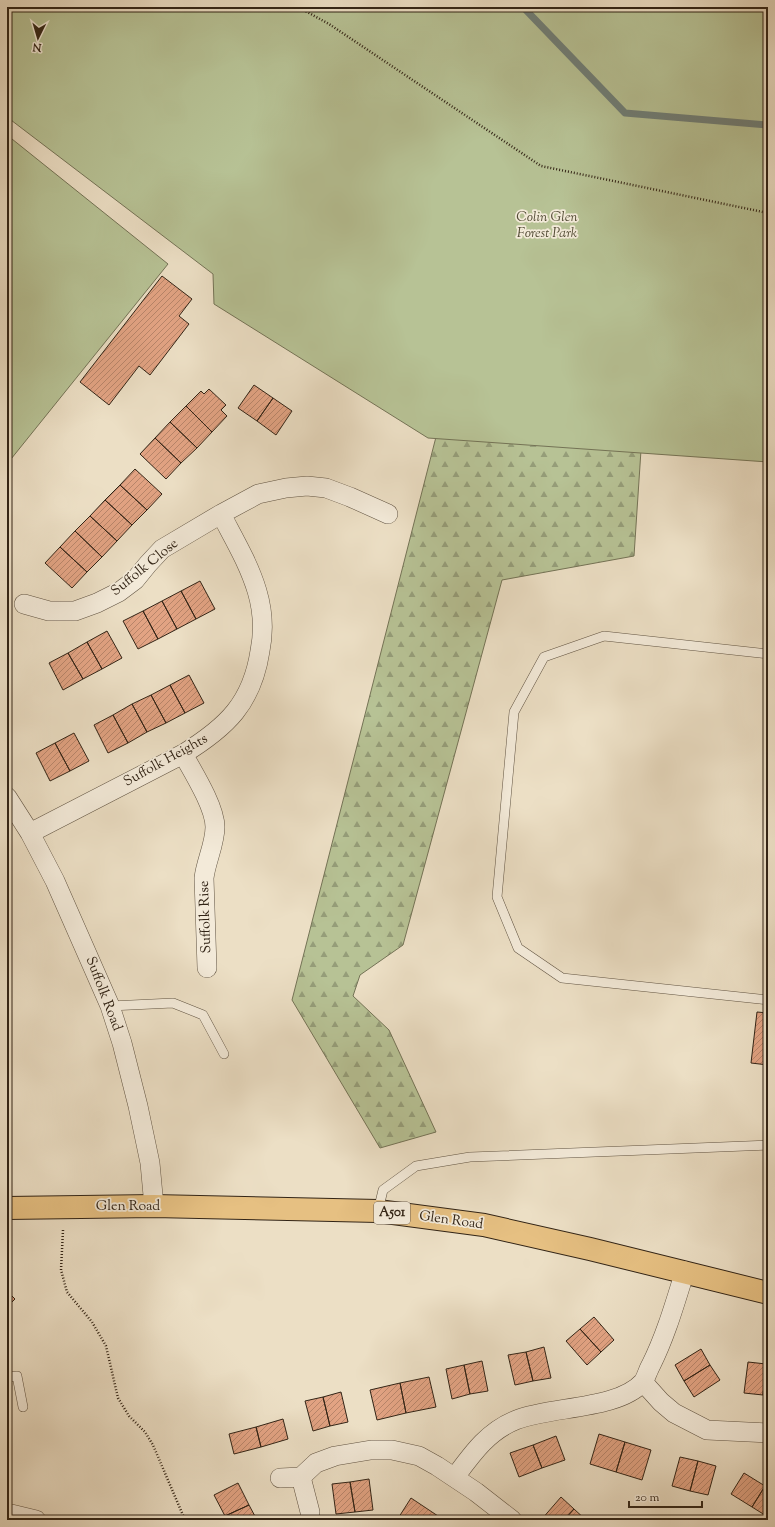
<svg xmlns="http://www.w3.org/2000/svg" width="775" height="1527" font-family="'Sorts Mill Goudy',serif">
<defs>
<pattern id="forest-firs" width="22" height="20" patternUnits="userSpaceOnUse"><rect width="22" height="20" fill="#b7c295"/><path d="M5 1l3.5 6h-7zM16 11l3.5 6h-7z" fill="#959d79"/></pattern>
<pattern id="building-hatch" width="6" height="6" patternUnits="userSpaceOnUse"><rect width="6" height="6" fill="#e2a383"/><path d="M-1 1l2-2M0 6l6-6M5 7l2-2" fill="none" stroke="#b8856a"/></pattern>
</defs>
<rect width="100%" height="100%" fill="#ecdfc5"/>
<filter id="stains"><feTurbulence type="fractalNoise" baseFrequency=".005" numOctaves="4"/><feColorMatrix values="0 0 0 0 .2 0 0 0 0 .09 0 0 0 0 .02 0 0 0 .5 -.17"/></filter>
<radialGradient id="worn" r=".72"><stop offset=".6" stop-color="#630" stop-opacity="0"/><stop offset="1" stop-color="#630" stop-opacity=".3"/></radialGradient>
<path fill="url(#forest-firs)" stroke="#747356" d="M7 7H768L642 435 634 556 502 580 403 945 360 975 353 996 389 1030 436 1132 380 1148 292 1000 437 433 221 273Z"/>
<path fill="#b7c295" stroke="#747356" d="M7 7H768V462L428 438 214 304 213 274 7 117Z
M7 135 168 264 7 464Z"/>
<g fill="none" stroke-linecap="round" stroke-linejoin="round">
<path stroke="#707f78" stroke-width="7" d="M523 7 625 113 768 125"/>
</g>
<path fill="url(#building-hatch)" stroke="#322416" d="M162 276 192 299 179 316 189 324 150 375 139 366 109 405 80 382Z
M254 385 273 398 257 421 238 408Z
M209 389 226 405 221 410 227 416 212 432 186 406 201 391 204 394Z
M273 398 292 411 276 435 257 421Z
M186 406 212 432 197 448 170 422Z
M170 422 197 448 181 463 155 438Z
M155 438 181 463 166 479 140 454Z
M135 469 162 494 147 510 120 485Z
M120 485 147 510 132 525 105 500Z
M105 500 132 525 117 541 90 516Z
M90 516 117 541 102 557 75 531Z
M75 531 102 557 87 572 60 547Z
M60 547 87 572 72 588 45 563Z
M200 581 215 609 196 619 181 591Z
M181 591 196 619 177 629 162 601Z
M162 601 177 629 158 639 143 611Z
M143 611 158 639 138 649 123 621Z
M107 631 122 658 102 669 87 642Z
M87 642 102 669 83 679 68 653Z
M68 653 83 679 63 690 49 663Z
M189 675 204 703 185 713 170 685Z
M170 685 185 713 166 723 151 695Z
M151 695 166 723 147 732 132 704Z
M132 704 147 732 128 743 113 715Z
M113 715 128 743 108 753 94 725Z
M74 733 89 761 70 771 55 743Z
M55 743 70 771 50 781 36 753Z
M757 1012 768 1013V1065L751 1063Z
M7 1291 15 1299 7 1307Z
M594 1317 614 1340 601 1352 580 1329Z
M580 1329 601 1352 587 1365 566 1341Z
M544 1347 551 1378 533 1381 526 1352Z
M701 1349 710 1365 684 1381 675 1365Z
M526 1352 533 1381 515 1385 508 1355Z
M482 1361 488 1391 470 1394 464 1365Z
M748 1362 766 1364 763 1395 744 1393Z
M766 1364 768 1365V1395H763Z
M464 1365 470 1394 452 1399 446 1369Z
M710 1365 720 1380 694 1397 684 1381Z
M429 1377 436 1407 406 1413 400 1383Z
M400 1383 406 1413 377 1420 370 1390Z
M341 1392 348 1422 330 1426 323 1397Z
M323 1397 330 1426 313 1431 305 1401Z
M283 1419 288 1439 261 1447 256 1427Z
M256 1427 261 1447 234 1454 229 1434Z
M599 1434 625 1442 616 1472 590 1464Z
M556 1436 565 1460 542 1468 533 1445Z
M625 1442 651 1450 642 1480 616 1472Z
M533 1445 542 1468 519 1477 510 1453Z
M680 1457 698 1461 690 1491 672 1486Z
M698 1461 716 1466 708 1495 690 1491Z
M744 1473 765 1486 752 1507 731 1494Z
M369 1479 373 1510 355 1512 350 1482Z
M350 1482 355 1512 336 1514 332 1484Z
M238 1483 249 1505 225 1516 214 1495Z
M765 1486 768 1487V1517L752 1507Z
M561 1497 574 1509 564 1520H541Z
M411 1498 438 1516 436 1520H397Z
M249 1505 257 1520H227L225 1516Z
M574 1509 586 1520H564Z"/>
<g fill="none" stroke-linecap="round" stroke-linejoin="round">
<defs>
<path id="lane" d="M768 654 604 636 544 657 514 712 497 897 518 948 562 978 768 1000
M110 1006 173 1003 203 1015 224 1054
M378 1211 383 1190 416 1166 470 1157 768 1145
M7 1377 17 1376 23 1407"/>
<path id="street" d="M24 604 49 611H75L97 603 119 592 135 580 148 564 162 549 221 514 258 494 286 488 307 486 326 488 350 497 388 514
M183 754C193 772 215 807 215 827 215 844 206 861 204 878L207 968
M7 797 30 833 55 881 110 1006 122 1043 138 1106 150 1163 154 1206
M30 833 183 754C227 727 252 703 260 651 264 631 263 611 257 591 249 564 234 539 221 514
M643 1382 661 1402 674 1413 707 1430 768 1433
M301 1477 310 1512
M455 1477C472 1454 488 1431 516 1420 551 1406 618 1410 643 1382 646 1378 648 1370 651 1365 666 1335 675 1303 685 1271
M280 1478 301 1477 316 1463 335 1456 371 1450H392L419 1456 437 1466 476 1492 512 1520
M7 1513 36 1520"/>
<path id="primary" d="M7 1208 154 1206 378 1211 484 1225 590 1249 768 1293"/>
</defs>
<use href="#lane" stroke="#605342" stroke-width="10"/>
<use href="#street" stroke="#605342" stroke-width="20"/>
<use href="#primary" stroke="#322416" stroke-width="24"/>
<path stroke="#322416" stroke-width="2.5" stroke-dasharray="1 2" stroke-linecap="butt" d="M298 7 329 24 541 166 768 213
M63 1230 61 1270 67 1292 92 1322 106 1346 118 1398 129 1416 145 1432 153 1445 185 1520"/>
<use href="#lane" stroke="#f3ead9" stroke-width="9"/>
<use href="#street" stroke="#f3ead9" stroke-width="19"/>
<use href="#primary" stroke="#e6c082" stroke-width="22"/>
</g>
<g text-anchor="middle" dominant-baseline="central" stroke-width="3.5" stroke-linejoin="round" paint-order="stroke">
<rect fill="#f3ead9" stroke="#6c5f50" stroke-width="1" x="374" y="1202" width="36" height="22" rx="3"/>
<g font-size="13" font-weight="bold" fill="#322416">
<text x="392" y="1213">A501</text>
</g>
<g font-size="14" font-style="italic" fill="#534c36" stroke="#f3ead9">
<text x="547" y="218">Colin Glen<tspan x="547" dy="16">Forest Park</tspan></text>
</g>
<g font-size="14" fill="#322416" stroke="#f3ead9">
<text transform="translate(145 568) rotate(-39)">Suffolk Close</text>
<text transform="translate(166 761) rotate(-29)">Suffolk Heights</text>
<text transform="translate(206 917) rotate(-92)">Suffolk Rise</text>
<text transform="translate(103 994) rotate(69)">Suffolk Road</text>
<text x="128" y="1207">Glen Road</text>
<text transform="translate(451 1221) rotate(8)">Glen Road</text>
</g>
</g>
<rect width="775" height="1527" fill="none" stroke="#ecdfc5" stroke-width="24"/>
<rect x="8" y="8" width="759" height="1511" fill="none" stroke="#322416" stroke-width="2"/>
<rect x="12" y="12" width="751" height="1503" fill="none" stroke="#322416"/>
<g transform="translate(38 38) rotate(185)" stroke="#f3ead9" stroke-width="3" paint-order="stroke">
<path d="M0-3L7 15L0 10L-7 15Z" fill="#322416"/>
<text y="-6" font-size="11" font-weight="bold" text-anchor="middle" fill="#322416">N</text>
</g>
<path d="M629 1501v6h73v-6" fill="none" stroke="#322416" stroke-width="2"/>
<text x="635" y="1501" font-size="12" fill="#322416" stroke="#f3ead9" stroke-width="3" paint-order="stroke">20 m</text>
<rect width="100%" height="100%" filter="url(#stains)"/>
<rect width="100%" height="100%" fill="url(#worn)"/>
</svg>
